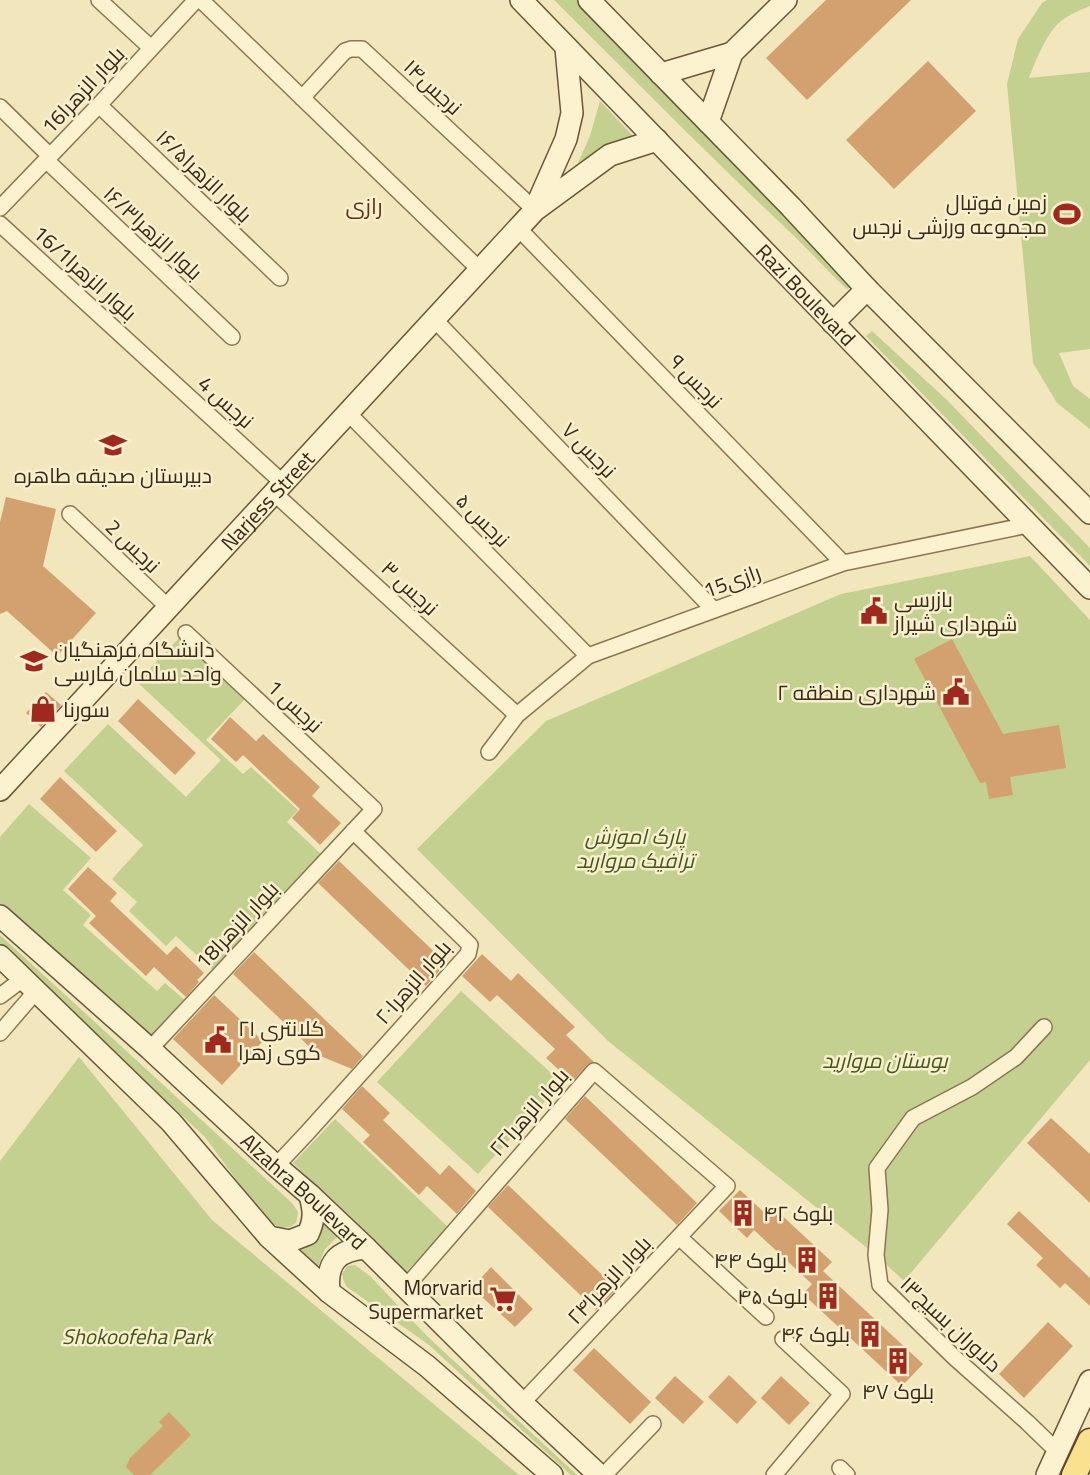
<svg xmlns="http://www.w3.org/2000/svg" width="1090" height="1475" font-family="Georgia,Cairo,serif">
<rect width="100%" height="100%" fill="#f2e6bc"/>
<path fill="#c3d090" d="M554 0H577L855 286 847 289C828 272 811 252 792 234 711 158 633 78 554 0Z
M1047 0H1090V6C1080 10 1070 14 1061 21 1047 32 1035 62 1029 78L1090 72V349L1059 353 1073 386 1090 399V429L1057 403 1033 363 1007 84 1018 39 1042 3Z
M600 101 633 136 611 143 578 163 590 136Z
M872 331 947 400 1090 548V566L866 336Z
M1030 556 1090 620V1060L904 1281 876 1255 608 1041 417 849 546 721 841 594Z
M181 636 247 697 206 740 243 774 251 767 298 810 287 822 323 856 215 972 176 936 166 946 129 911 137 902 112 879 143 845 64 771 108 724 186 797 221 760 137 682Z
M29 804 91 858 63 890 91 915 83 925 157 991 165 983 186 1001 151 1041 0 908V837Z
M0 935 292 1203 298 1212 296 1223 290 1227 280 1228 265 1219 205 1137 0 946Z
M461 991 562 1083 478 1174 377 1082Z
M79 1057 212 1220 519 1475H0V1161Z
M335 1119 449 1228 406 1272 293 1163Z
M321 1222 339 1235 325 1249 316 1272 296 1255 312 1241Z
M355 1265 370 1276 427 1336 577 1475H571L429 1345 347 1287 344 1282 342 1274 347 1266Z"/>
<path fill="#d3a16f" d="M826 0H911L807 100 766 58Z
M928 61 976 111 894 189 846 140Z
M6 497 56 509 43 566 96 613 57 656 7 611 0 614V522Z
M952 639 1003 734 1059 725 1066 768 1010 777 1013 795 989 799 986 782 980 783 914 659Z
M46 692 61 705 41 727 26 713Z
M138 699 196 753 175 775 118 721Z
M230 717 256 741 263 734 320 787 312 796 341 823 320 845 292 818 300 809 243 755 236 762 211 739Z
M60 777 117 831 96 852 40 799Z
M339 861 446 963 426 986 318 883Z
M88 867 117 893 110 901 167 955 176 946 204 973 197 980 199 982 186 997 154 967 146 976 89 923 96 916 68 889Z
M254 952 363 1056 352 1069 318 1055 233 974Z
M482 954 511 981 518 973 575 1027 566 1035 594 1062 587 1065 572 1082 546 1058 555 1049 497 995 490 1002 462 976Z
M214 995 263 1041 222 1085 173 1039Z
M362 1086 390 1113 383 1120 440 1175 449 1165 476 1191 457 1214 427 1186 419 1195 363 1142 370 1135 342 1109Z
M585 1096 697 1203 677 1225 565 1119Z
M1051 1118 1090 1154V1203L1027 1143Z
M508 1185 617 1289 596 1310 488 1207Z
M740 1190 768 1216 775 1209 832 1262 823 1271 923 1364 902 1386 803 1294 812 1284 754 1230 747 1238 719 1211Z
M1019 1211 1090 1278V1306L1065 1283 1060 1288 1036 1265 1043 1258 1007 1224Z
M491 1267 533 1309 515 1327 472 1288Z
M1048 1322 1073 1346 1024 1398 999 1374Z
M594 1348 651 1402 630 1424 573 1370Z
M729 1375 757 1402 737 1424 708 1397Z
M675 1376 704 1402 683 1424 655 1398Z
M781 1376 810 1403 789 1425 761 1398Z
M169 1412 191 1435 150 1475H134L126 1467 130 1458 163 1426 159 1422Z"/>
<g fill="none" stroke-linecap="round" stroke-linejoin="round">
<defs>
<path id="street" d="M99 0 151 48
M201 0 479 269
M302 98 345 51 351 49H362L535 210
M99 105 280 278
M0 107 50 156
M46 160 232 337
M0 208 99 105 196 0
M0 224 283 483
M518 228 843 563
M434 319 713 609
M348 413 588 656
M274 493 517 715
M70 514 168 607
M489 752 517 715 588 656 843 563 1028 525
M0 996 24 978
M1044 1027 1016 1057 972 1087 913 1118 877 1168 880 1210 876 1255 880 1285 955 1358 1027 1422 1058 1452
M0 1033 37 990
M150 1049 374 809 186 633
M276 1166 307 1133 468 954 470 945 465 940 353 831
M679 1237 766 1317
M405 1288 594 1071 727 1186 522 1403
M840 1468 847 1475
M604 1475 653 1424
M774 1475 842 1394 783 1339"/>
<g id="secondary">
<path id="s1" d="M521 0 1090 588"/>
<path d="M589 0 791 207 867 289 1090 513"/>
<path d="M661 74 732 53"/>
<path d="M708 122 732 53 786 0"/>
<path d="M535 209 566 139 572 113 566 48"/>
<path d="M833 323 867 289"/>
<path id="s2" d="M0 790 535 210 610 155 657 140"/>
<path id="s3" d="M0 916 150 1049 276 1166 310 1195 366 1248 522 1403 599 1475"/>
<path d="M0 956 171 1122 269 1237 329 1292 427 1366 552 1475"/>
<path d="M269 1237 290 1241 308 1234C315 1219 314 1211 310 1195"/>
<path d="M329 1292C326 1263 337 1250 366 1248"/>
<path d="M1047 1475 1090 1381"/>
</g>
<path id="primary" d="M1074 1475 1090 1441"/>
</defs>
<use href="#street" stroke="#8b7654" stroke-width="18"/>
<use href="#secondary" stroke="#6c5638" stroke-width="24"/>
<use href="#primary" stroke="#584329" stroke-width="27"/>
<use href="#street" stroke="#fcf2d0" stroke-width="15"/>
<use href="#secondary" stroke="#fcf2d0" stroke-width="21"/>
<use href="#primary" stroke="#f9e190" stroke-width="24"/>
</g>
<defs>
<symbol id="stadium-bare" viewBox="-9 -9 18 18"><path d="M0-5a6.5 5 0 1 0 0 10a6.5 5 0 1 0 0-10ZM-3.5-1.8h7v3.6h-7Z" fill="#9f281f" stroke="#f8efcd" stroke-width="2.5" paint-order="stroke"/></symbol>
<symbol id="school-bare" viewBox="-9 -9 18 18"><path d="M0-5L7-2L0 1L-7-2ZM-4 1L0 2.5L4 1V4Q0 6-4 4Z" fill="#9f281f" stroke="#f8efcd" stroke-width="2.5" paint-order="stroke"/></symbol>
<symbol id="civic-bare" viewBox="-9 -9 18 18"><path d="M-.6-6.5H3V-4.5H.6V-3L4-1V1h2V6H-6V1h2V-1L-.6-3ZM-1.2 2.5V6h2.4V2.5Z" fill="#9f281f" stroke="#f8efcd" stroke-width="2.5" paint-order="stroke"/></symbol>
<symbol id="university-bare" viewBox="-9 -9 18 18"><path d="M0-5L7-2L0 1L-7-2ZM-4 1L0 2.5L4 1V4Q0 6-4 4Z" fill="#9f281f" stroke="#f8efcd" stroke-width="2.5" paint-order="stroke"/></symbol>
<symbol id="shop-bare" viewBox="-9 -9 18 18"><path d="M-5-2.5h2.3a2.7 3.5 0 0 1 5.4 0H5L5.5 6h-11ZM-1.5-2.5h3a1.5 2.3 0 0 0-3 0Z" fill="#9f281f" stroke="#f8efcd" stroke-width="2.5" paint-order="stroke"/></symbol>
<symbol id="building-bare" viewBox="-9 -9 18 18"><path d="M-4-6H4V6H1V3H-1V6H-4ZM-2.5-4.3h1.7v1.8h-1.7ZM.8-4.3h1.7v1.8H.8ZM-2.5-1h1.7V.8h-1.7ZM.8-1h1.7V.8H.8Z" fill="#9f281f" stroke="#f8efcd" stroke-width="2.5" paint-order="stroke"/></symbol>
<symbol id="supermarket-bare" viewBox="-9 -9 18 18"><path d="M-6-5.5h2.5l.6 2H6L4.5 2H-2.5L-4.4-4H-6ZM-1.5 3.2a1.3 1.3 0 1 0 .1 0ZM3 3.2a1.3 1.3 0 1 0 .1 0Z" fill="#9f281f" stroke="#f8efcd" stroke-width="2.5" paint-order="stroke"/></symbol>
</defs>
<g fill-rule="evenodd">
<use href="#stadium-bare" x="1048" y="195" width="38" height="38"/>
<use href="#school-bare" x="94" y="426" width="38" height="38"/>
<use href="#civic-bare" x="855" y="592" width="38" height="38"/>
<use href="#university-bare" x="15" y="642" width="38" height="38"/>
<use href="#civic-bare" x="937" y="673" width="38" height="38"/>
<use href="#shop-bare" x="24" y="690" width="38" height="38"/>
<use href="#civic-bare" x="199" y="1021" width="38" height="38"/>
<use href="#building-bare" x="724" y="1194" width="38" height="38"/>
<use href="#building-bare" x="788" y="1241" width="38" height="38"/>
<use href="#building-bare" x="809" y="1277" width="38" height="38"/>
<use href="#supermarket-bare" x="484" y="1280" width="38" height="38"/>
<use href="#building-bare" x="851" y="1315" width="38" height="38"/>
<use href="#building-bare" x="879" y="1342" width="38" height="38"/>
</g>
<g text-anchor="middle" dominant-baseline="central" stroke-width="5" stroke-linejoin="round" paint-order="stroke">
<g font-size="21" fill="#392b1a" stroke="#f8efcd">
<text transform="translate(433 87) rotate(43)">نرجس۱۴</text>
<text transform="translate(83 90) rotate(-47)">16بلوار الزهرا</text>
<text transform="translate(204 176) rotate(44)">بلوار الزهرا۱۶/۵</text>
<text transform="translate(153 233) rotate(43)">بلوار الزهرا۱۶/۳</text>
<text transform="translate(85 273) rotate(42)">بلوار الزهرا16/1</text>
<text stroke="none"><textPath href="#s1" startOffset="410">Razi Boulevard</textPath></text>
<text transform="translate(696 381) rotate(46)">نرجس ۹</text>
<text transform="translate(226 402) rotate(42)">4 نرجس</text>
<text transform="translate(589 450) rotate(46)">نرجس ۷</text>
<text stroke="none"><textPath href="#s2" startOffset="394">Narjess Street</textPath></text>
<text transform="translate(483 520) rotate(45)">نرجس ۵</text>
<text transform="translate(133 546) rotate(44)">2 نرجس</text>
<text transform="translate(732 581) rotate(-20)">15رازی</text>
<text transform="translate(410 588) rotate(43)">نرجس ۳</text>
<text transform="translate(295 706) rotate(43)">1 نرجس</text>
<text transform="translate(237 925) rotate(-47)">18بلوار الزهرا</text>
<text transform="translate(413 982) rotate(-49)">بلوار الزهرا۲۰</text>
<text transform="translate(529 1112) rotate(-49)">بلوار الزهرا۲۲</text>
<text stroke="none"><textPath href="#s3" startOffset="410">Alzahra Boulevard</textPath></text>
<text transform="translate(609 1280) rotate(-47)">بلوار الزهرا۲۴</text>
<text transform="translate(951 1324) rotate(43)">دلاوران بسیج۱۳</text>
</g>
<g font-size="21" fill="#392b1a" stroke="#f8efcd" text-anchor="end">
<text x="1047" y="202">زمین فوتبال<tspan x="1047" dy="24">مجموعه ورزشی نرجس</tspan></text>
<text x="113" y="475" text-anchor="middle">دبیرستان صدیقه طاهره</text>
<text x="894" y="599" text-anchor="start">بازرسی<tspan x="894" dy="24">شهرداری شیراز</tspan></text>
<text x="54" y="649" text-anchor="start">دانشگاه فرهنگیان<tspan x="54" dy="24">واحد سلمان فارسی</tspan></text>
<text x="936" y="692">شهرداری منطقه ۲</text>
<text x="63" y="709" text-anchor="start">سورنا</text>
<text x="238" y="1028" text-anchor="start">کلانتری ۲۱<tspan x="238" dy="24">کوی زهرا</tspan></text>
<text x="763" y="1213" text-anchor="start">بلوک ۴۲</text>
<text x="787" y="1260">بلوک ۴۴</text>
<text x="483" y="1287">Morvarid<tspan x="483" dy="24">Supermarket</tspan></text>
<text x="808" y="1296">بلوک ۴۵</text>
<text x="850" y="1334">بلوک ۴۶</text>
<text x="898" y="1391" text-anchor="middle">بلوک ۴۷</text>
</g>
<g font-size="21" font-style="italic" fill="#44571f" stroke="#f8efcd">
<text x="635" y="836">پارک اموزش<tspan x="635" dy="24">ترافیک مروارید</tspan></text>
<text x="885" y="1060">بوستان مروارید</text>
<text x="137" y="1336">Shokoofeha Park</text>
</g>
<g font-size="22" fill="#692e16" stroke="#f8efcd">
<text x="364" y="206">رازی</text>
</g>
</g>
</svg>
